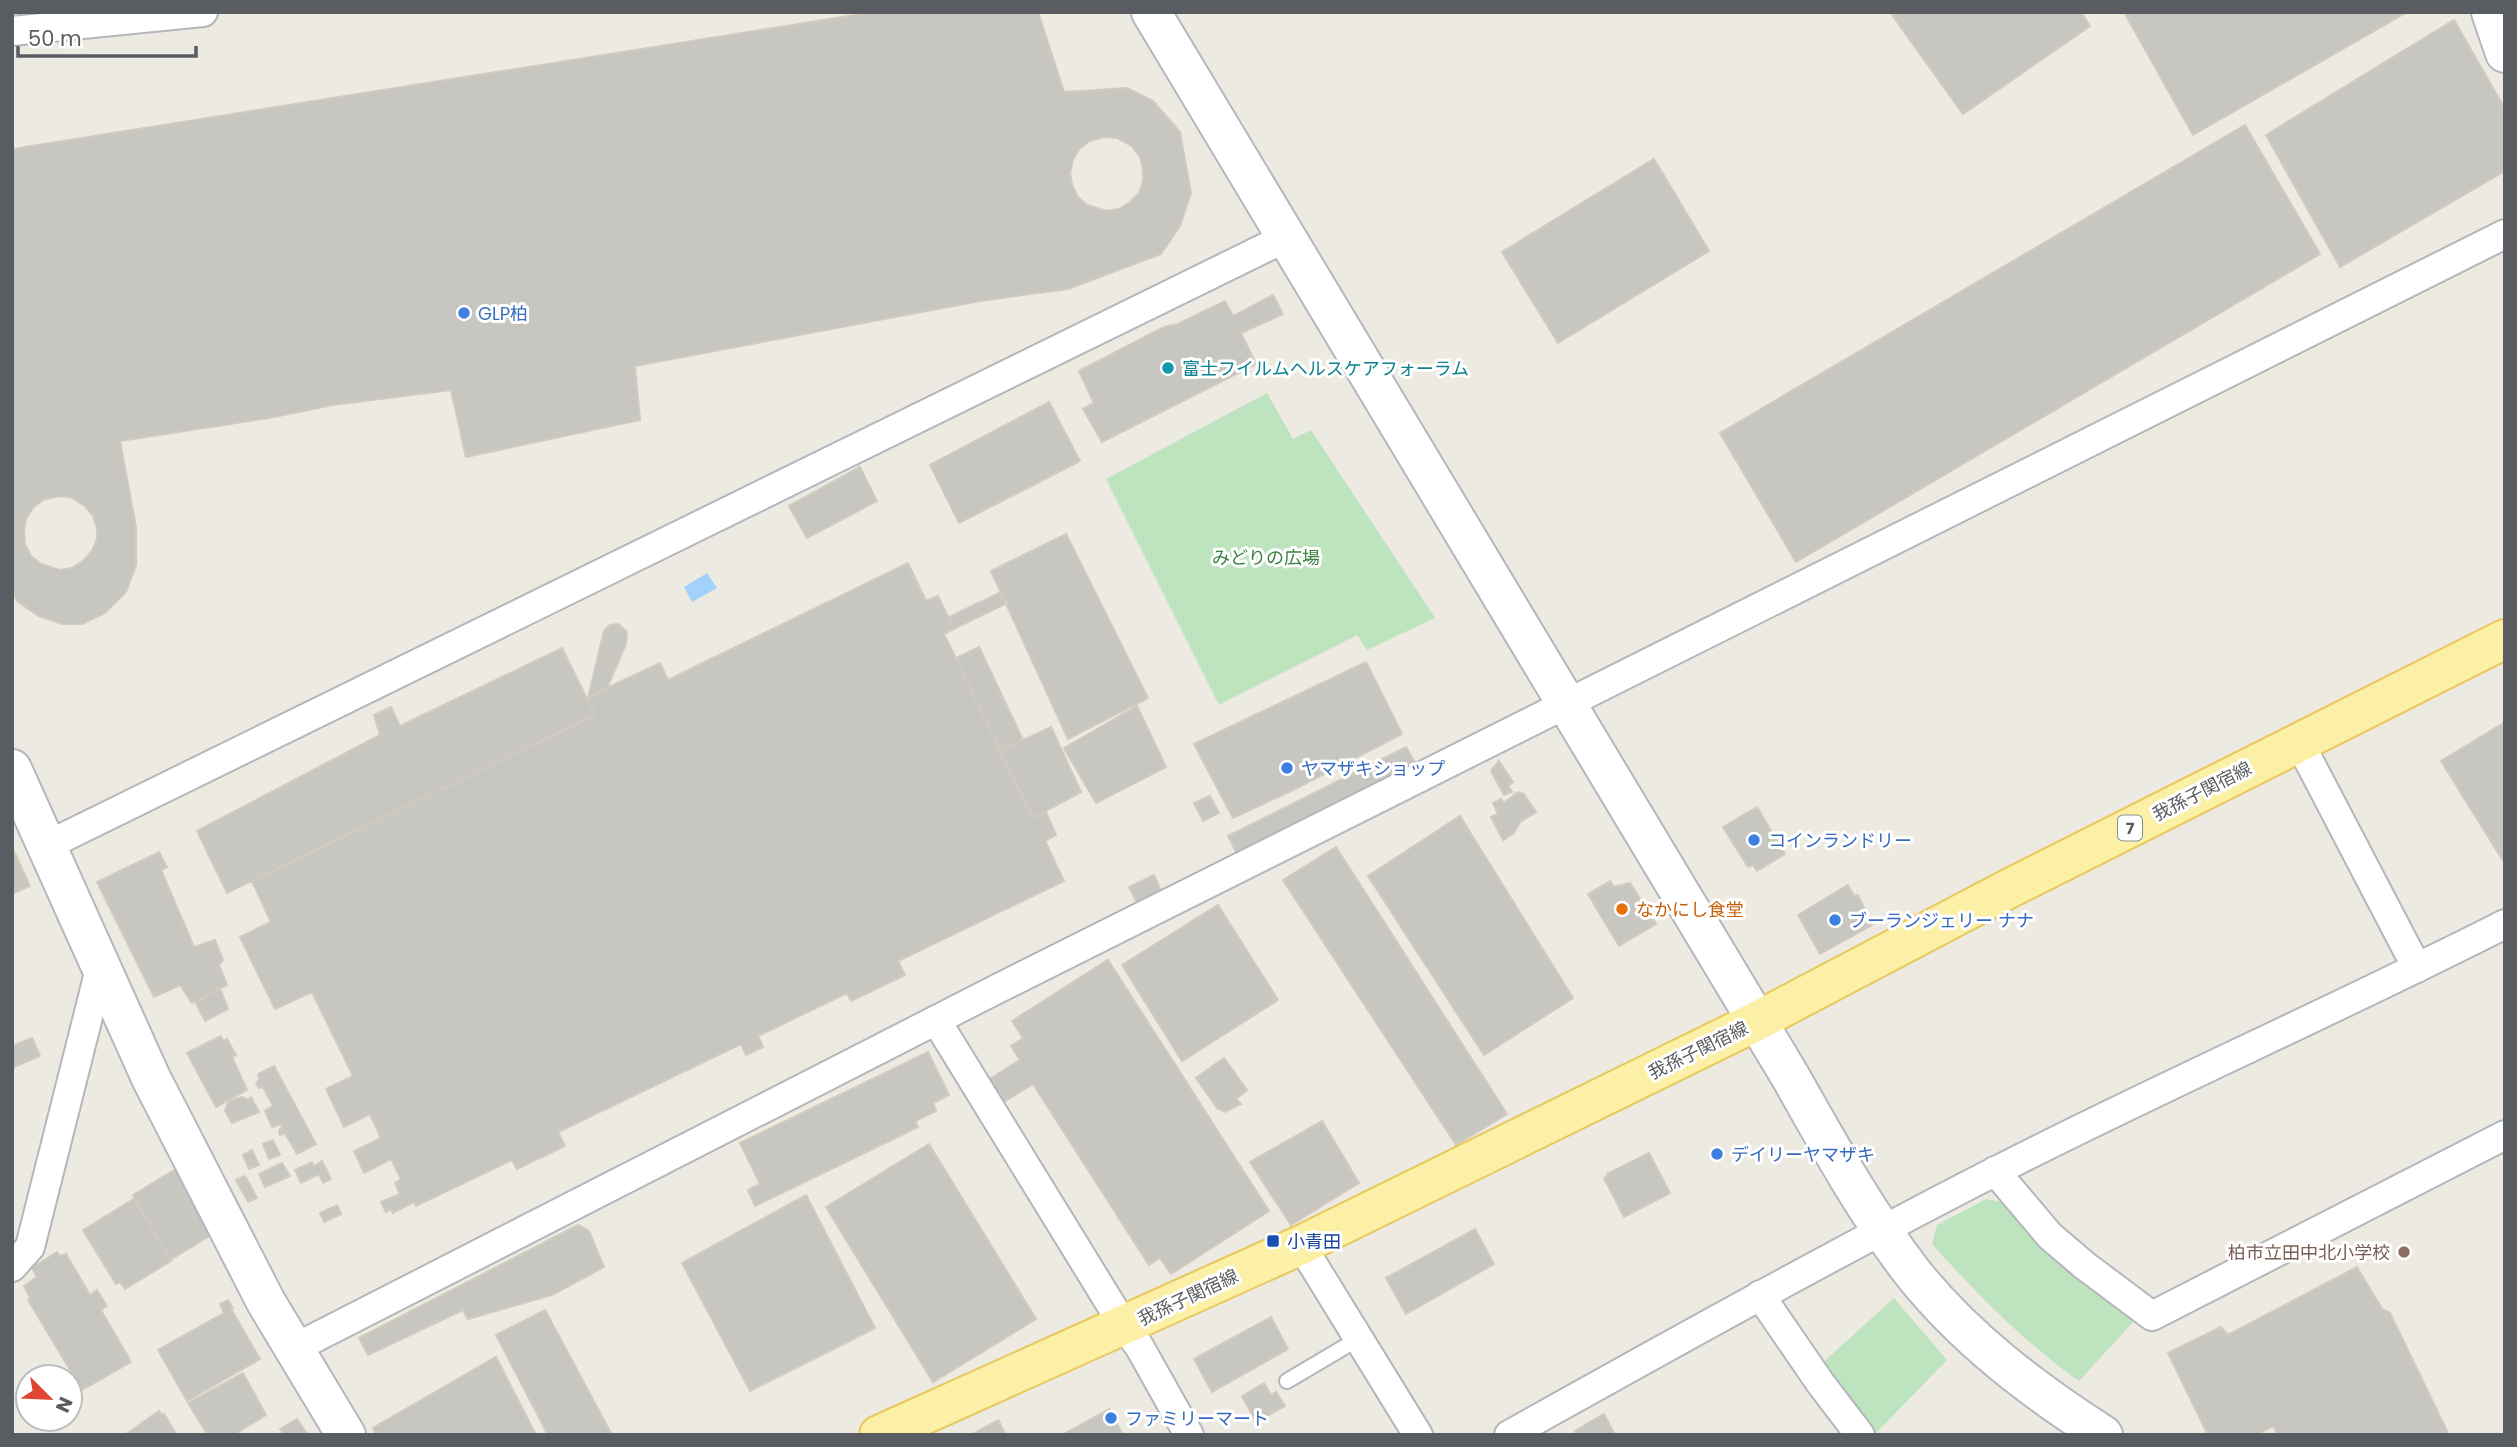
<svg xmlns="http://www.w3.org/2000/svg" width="2517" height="1447" font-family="Poppins,'Noto Sans JP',sans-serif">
<rect width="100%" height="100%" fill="#eceae1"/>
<path fill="#bee3bf" d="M1267 393 1293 439 1311 430 1435 618 1367 650 1357 635 1219 705 1106 479Z
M1986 1199 2005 1203 2135 1320 2079 1381C2022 1340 1979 1296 1932 1244L1937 1225Z
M1894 1298 1947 1360 1874 1435 1818 1367Z"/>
<path fill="#a2d1fb" d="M707 573 717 588 692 602 684 587Z"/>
<path fill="#c8c6c0" stroke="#d0cbbf" stroke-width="2" fill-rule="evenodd" d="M874 12H1038L1064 92 1127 88 1153 101 1180 132 1191 193 1180 226 1161 254 1068 289 980 301 635 366 640 420 466 457 451 390 333 405 269 418 120 441 136 527V565L126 592 105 613 82 624H62L39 616 18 602 12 590V149ZM1104 137 1117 138 1132 146 1140 157 1143 169V181L1139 193 1130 202 1119 209 1106 211 1087 205 1078 197 1072 185 1070 173 1073 160 1079 149 1090 141ZM58 496 70 497 85 506 93 516 97 528V539L92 551 83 561 72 568 60 570 41 564 31 556 25 544 24 532 26 519 33 508 43 500Z
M1896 12H2081L2090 26 1963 114 1892 15Z
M2124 12H2407L2193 135Z
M2454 20 2505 109V171L2340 267 2266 135Z
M2245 125 2320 254 1796 562 1720 433Z
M1654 159 1709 251 1558 343 1502 252Z
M1273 295 1283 314 1241 333 1256 364 1102 442 1083 409 1094 403 1079 371 1164 327 1178 324 1225 301 1233 316Z
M1049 402 1080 461 959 523 930 465Z
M860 467 877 501 807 538 789 506Z
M1066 534 1148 698 1068 739 991 571Z
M908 563 926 601 938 596 954 629 944 634 1033 818 1046 812 1056 835 1045 841 1064 881 898 961 905 975 851 1001 847 993 758 1036 763 1047 746 1055 741 1044 558 1132 565 1146 517 1169 512 1160 416 1206 414 1202 393 1213 391 1209 386 1212 381 1202 400 1194 395 1183 401 1179 391 1159 364 1173 354 1151 381 1138 370 1114 344 1127 326 1089 353 1076 312 992 275 1009 240 937 271 922 252 881 595 715 588 698 607 688 660 663 668 680Z
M1001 592 1007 603 954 629 949 617Z
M618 624 627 632 626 644 607 688 588 698 604 631 610 625Z
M979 647 1023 740 1000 751 956 658Z
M562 648 595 715 227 893 197 831 380 735 374 715 391 707 400 726Z
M1366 662 1402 734 1293 790 1233 818 1194 744Z
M1137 706 1166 767 1096 803 1064 748Z
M2505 722V864L2441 761Z
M1051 727 1081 792 1033 818 1000 751Z
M1406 747 1416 764 1237 854 1228 836Z
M1499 761 1513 782 1508 786 1512 792 1504 795 1491 771Z
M1518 792 1524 794 1536 812 1520 822 1514 833 1503 840 1491 817 1498 814 1493 803 1501 799 1504 803Z
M1210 796 1219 813 1203 821 1194 803Z
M1757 807 1785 854 1757 871 1753 865 1748 867 1723 827Z
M1460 816 1573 998 1484 1055 1368 876Z
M12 847 30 886 12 894Z
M1336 847 1507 1114 1456 1145 1283 880Z
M159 852 167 867 161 870 194 947 215 940 223 960 219 965 227 985 192 1003 180 985 154 997 97 882Z
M1154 875 1162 893 1138 905 1129 887Z
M1610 881 1614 887 1630 883 1656 924 1619 946 1588 894Z
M1848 885 1854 896 1858 895 1872 925 1820 954 1798 915Z
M1218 905 1278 1000 1182 1061 1122 965Z
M1108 960 1269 1211 1171 1274 1160 1258 1149 1265 1033 1084 1002 1103 988 1080 1020 1060 1011 1046 1023 1038 1012 1021Z
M220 988 228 1009 205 1021 196 1003Z
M221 1036 223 1041 227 1039 236 1055 232 1057 247 1090 216 1107 187 1053Z
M32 1038 40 1056 12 1068V1046Z
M928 1052 949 1095 933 1103 936 1111 915 1121 918 1127 755 1206 748 1190 760 1184 740 1143Z
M1224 1058 1247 1090 1236 1099 1241 1104 1225 1112 1217 1108 1196 1078Z
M274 1066 316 1144 297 1154 285 1133 280 1135 279 1130 282 1128 281 1124 272 1127 265 1111 273 1106 263 1087 259 1088 256 1083 259 1080 258 1074Z
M242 1097 248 1100 251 1097 259 1112 232 1123 225 1111 228 1102Z
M1322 1121 1359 1183 1291 1225 1250 1162Z
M273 1140 280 1155 269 1159 263 1144Z
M929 1144 1036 1319 933 1382 826 1207Z
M252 1150 259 1165 249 1169 243 1155Z
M1649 1153 1670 1193 1624 1217 1604 1178 1608 1176 1607 1174Z
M322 1161 331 1179 323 1183 319 1174 301 1183 295 1170 312 1162 314 1166Z
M282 1163 290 1176 265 1187 259 1174Z
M176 1169 211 1235 170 1260 133 1195Z
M245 1176 257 1198 248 1202 236 1180Z
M806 1195 875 1328 750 1391 682 1263Z
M134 1199 171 1261 125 1289 120 1282 116 1284 83 1230Z
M337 1205 341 1214 324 1222 320 1213Z
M578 1225 589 1231 604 1267 552 1295 468 1319 463 1310 368 1355 359 1338Z
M1475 1229 1494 1264 1406 1314 1386 1278Z
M57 1252 60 1256 66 1254 90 1295 97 1290 107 1306 101 1310 131 1362 82 1390 28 1300 30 1298 24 1286 37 1277 32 1268Z
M2357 1267 2382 1309 2390 1313 2449 1435H2278L2273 1426 2256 1435H2208L2168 1353 2221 1327 2228 1335Z
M228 1300 233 1308 231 1309 260 1359 187 1401 158 1350 224 1313 220 1304Z
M545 1310 612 1435H548L496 1335Z
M1271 1317 1288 1349 1212 1392 1194 1359Z
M496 1357 536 1435H376L373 1428Z
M243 1373 266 1415 233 1435H208L188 1403Z
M1264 1383 1271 1395 1276 1392 1285 1406 1256 1422 1242 1396Z
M1109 1409 1123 1435H1062Z
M159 1411 162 1415 164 1414 177 1435H125Z
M1604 1414 1615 1435H1577L1575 1431Z
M297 1419 308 1435H284L280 1429Z
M998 1420 1006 1435H971Z"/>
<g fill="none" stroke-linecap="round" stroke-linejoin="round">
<defs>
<path id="lane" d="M1287 1381 1358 1339"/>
<path id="street" d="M12 31 203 12
M2299 742 2417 968
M46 846 1285 238
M936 1020 1124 1326 1139 1346 1189 1435
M1995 1171 2050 1236 2084 1265 2152 1316 2505 1135
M1301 1245 1418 1435
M12 1267 30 1247 101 965
M1760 1295 1821 1384 1860 1435
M293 1349 997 989 2505 234
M1509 1435C1670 1345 1830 1256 1994 1172 2162 1086 2336 1010 2505 924"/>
<path id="secondary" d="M1151 12 1790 1076C1828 1143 1865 1211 1912 1272 1964 1338 2033 1390 2103 1435
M2491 12 2505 53
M12 769 151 1078 266 1302 346 1435"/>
<path id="primary" d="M879 1435 1301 1245 1757 1021 2010 888 2505 639"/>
</defs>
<use href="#lane" stroke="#b3b6bb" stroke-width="18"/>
<use href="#street" stroke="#b3b6bb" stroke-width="32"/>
<use href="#secondary" stroke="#b4b7bd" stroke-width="42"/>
<use href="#primary" stroke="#eac75b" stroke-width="42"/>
<use href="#lane" stroke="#fff" stroke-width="14"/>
<use href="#street" stroke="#fff" stroke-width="28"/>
<use href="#secondary" stroke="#fff" stroke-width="38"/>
<use href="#primary" stroke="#fbf0a6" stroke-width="38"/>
</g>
<g fill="#3f7fe0" stroke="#fff" stroke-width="2.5">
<circle cx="464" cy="313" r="7"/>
<circle cx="1287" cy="768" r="7"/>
<circle cx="1754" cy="840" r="7"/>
<circle cx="1835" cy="920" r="7"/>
<circle cx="1717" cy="1154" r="7"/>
<circle cx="1111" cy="1418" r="7"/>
</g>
<circle fill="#0f9aa8" stroke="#fff" stroke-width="2.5" cx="1168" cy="368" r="7"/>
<circle fill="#e8710a" stroke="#fff" stroke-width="2.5" cx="1622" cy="909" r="7"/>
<rect fill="#1a4fb4" stroke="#fff" stroke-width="2.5" x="1266" y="1234" width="14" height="14" rx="3.5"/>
<circle fill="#8d6e63" stroke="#fff" stroke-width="2.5" cx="2404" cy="1252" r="7"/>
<g text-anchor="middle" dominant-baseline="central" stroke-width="6" stroke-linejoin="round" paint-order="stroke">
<rect fill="#fff" stroke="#8b8e90" stroke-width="2" x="2118" y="815.5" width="24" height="25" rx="5"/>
<g font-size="16" font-weight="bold" fill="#595d61">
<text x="2130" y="828">7</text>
</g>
<g font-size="18" fill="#366cbe" stroke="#fff" text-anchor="start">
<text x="478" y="313">GLP柏</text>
<text x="1301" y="768">ヤマザキショップ</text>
<text x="1768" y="840">コインランドリー</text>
<text x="1849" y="920">ブーランジェリー ナナ</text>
<text x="1731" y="1154">デイリーヤマザキ</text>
<text x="1125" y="1418">ファミリーマート</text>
</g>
<g font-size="18" fill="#0d838f" stroke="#fff" text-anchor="start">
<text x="1182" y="368">富士フイルムヘルスケアフォーラム</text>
</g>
<g font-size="18" fill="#38823e" stroke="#fff">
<text x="1266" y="557">みどりの広場</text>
</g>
<g font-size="18" fill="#595d61" stroke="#fff">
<text transform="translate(2202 791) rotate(-27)">我孫子関宿線</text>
<text transform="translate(1698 1050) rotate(-26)">我孫子関宿線</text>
<text transform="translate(1188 1297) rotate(-25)">我孫子関宿線</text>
</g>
<g font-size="18" fill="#c56008" stroke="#fff" text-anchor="start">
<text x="1636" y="909">なかにし食堂</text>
</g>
<g font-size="18" fill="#164399" stroke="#fff" text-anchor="start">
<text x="1287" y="1241">小青田</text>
</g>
<g font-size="18" fill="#785e54" stroke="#fff" text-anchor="end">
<text x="2390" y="1252">柏市立田中北小学校</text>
</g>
</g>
<rect width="2517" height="1447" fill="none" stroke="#595d61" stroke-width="28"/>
<g transform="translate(49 1398) rotate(114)"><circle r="33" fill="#ffffff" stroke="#bdbec0" stroke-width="2"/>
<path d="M0-5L12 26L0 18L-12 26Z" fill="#e14532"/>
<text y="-10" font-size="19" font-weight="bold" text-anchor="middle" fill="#595d61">N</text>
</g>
<path d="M18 46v10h178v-10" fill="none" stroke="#595d61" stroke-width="3.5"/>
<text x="28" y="46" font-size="21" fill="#595d61" stroke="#ffffff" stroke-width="5" paint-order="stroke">50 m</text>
</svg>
